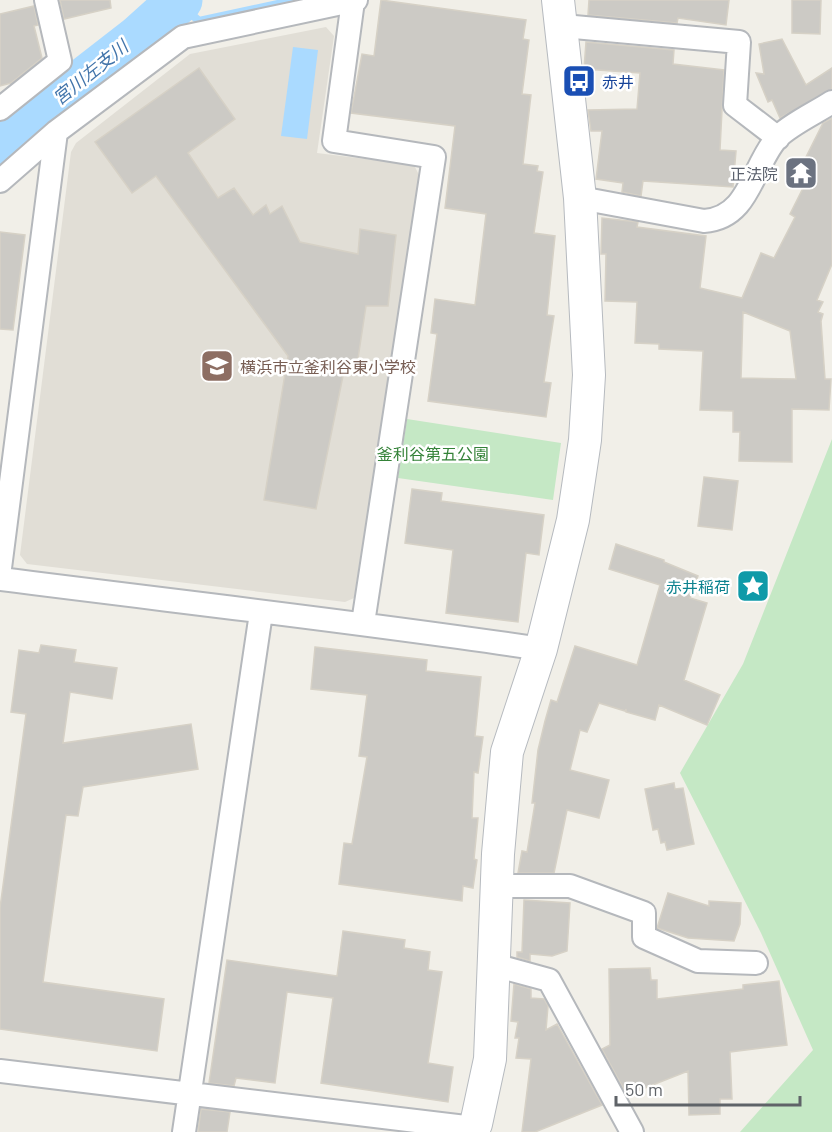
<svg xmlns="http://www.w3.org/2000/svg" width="832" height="1132" font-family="Barlow,'Noto Sans JP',sans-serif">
<rect width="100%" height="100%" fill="#f1efe8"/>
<path fill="#e1ded6" d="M326 27 334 36 317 153 414 165 420 177 354 598 345 602 27 564 20 555 71 152 76 143 190 54Z"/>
<path fill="#c5e8c5" d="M407 419 561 443 553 500 398 478Z
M832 439V1132H740L813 1050 761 933 680 773 743 664Z"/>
<path fill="#aadaff" d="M293 47 318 50 307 139 281 136Z"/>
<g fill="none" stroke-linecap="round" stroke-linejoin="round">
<path stroke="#aadaff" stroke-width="8" d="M178 2 199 21 296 0"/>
<path stroke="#aadaff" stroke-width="45" d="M0 145 139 37 180 0"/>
</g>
<path fill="#cccac5" stroke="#d6d1c6" stroke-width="1.5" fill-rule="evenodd" d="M60 0H110L111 8 64 19Z
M381 0 526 20 523 39 529 40 522 94 531 95 523 164 538 166 537 171 543 172 534 233 555 236 547 315 554 316 544 382 551 383 546 417 428 401 437 334 431 333 435 299 475 305 486 214 445 208 455 126 351 113 362 54 374 56Z
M589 0H729L726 25 678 18 677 23 588 15Z
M792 0H821L820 34 792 33Z
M34 6 38 25 34 26 42 58 11 83 0 86V14Z
M782 39 806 85 832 68V89L780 118 772 100 768 102 756 73 764 74 759 44Z
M586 42 674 50 673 64 724 70 720 150 736 151 733 187 643 181 641 196 622 192 623 183 596 179 602 131H591L588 110 637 109 640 73 584 69Z
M199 68 235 119 188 153 218 198 234 188 253 215 266 205 270 214 282 206 300 242 358 254 360 229 396 235 388 306H366L357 365 345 366 316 509 264 500 288 356 156 176 132 193 95 142Z
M832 118V264L817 300 823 302 818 312 823 314 821 321 825 379H831L829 410 792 409V462L739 461 740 432H733V411L700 410 703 351 659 349V344L635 343 637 302 605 301 606 254H601L602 218 638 222 637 227 706 236 700 288 742 298 761 253 774 258 795 217 790 214 812 170 802 165 823 123ZM743 312 790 331 796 379 741 378Z
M0 232 25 235 13 330 0 329Z
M704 477 738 481 732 530 698 526Z
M412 489 442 493 441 501 544 515 539 555 526 553 518 622 446 613 453 550 405 543Z
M616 544 664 560V562L698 576 690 598 707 603 684 680 720 695 707 725 659 705 655 720 626 712V709L625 711 599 703 587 732 580 730 570 770 609 780 599 818 567 810 554 873H518L522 851 527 852 535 803H532L538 750 545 721 551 700 557 702 575 646 637 665 660 585 609 569Z
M41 645 76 650 74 662 117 668 112 699 70 692 63 743 191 724 198 769 83 787 78 816 66 815 43 982 164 999 157 1051 0 1029V908L26 714 11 712 19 650 39 653Z
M315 647 427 660 426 671 481 677 475 736 483 737 478 773 474 772 472 818H478L474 859 477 860 473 888 463 886 462 901 339 884 344 843 352 844 367 757 359 756 367 695 311 689Z
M674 783 675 789 683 788 694 844 667 850 665 842 661 843 658 829 653 830 645 789Z
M668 893 709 906V901L741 903 740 924 734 941 688 938 657 928Z
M524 900 570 903 567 951 552 956 530 954V961L517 957V952H522Z
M343 931 405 940 404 948 430 952 428 970 442 972 428 1063 453 1067 448 1102 321 1083 333 998 287 992 275 1083 236 1078 234 1086 209 1083 227 960 337 976Z
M650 968 651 980H657V999L743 989V985L779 981 787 1045 730 1052 732 1099H720V1114L689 1115 688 1071 627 1095 602 1049 610 1045 609 969Z
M514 984 531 989V998L544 999 548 1006 546 1030 557 1024 602 1105 535 1132H522L531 1059 516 1058 519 1038H515L518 1022 511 1021Z
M201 1109 230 1112 227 1132H198Z"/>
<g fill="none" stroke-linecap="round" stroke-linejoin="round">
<defs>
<path id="street" d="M353 1 334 141 434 157 363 623
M563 26 739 42 735 105 778 138
M0 109 60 61 46 0
M0 181 56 132 183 37 356 0
M580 198 704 221C750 218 752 166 777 138 789 125 817 112 832 102
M0 568 56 132
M0 579C180 602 361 622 541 649
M497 886H570L644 913V937L698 961 756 963
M494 965 549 980 632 1132
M0 1071 474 1128
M184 1132 261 613"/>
<path id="secondary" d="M472 1132 476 1124 490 1059 498 854 507 752 541 649 573 520 585 440 589 375 580 198 558 0"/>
</defs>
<use href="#street" stroke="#b5b8bc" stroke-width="26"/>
<use href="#secondary" stroke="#b6babf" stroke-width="34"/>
<use href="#street" stroke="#fff" stroke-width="22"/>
<use href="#secondary" stroke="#fff" stroke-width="32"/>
</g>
<defs>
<symbol id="bus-square" viewBox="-11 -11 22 22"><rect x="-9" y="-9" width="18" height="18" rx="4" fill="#1a4fb4" stroke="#fff"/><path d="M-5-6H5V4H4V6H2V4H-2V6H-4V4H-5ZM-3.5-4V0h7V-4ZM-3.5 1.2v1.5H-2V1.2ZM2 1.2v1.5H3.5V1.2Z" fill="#fff"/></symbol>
<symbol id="temple-square" viewBox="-11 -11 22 22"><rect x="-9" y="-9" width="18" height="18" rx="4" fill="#6b7280" stroke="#fff"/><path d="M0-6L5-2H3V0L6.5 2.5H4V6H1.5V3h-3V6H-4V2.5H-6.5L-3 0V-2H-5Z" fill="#fff"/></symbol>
<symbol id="school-square" viewBox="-11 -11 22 22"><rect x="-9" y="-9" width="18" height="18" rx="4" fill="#8d6e63" stroke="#fff"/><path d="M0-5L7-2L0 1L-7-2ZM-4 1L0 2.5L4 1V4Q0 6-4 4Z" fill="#fff"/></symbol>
<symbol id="sight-square" viewBox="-11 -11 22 22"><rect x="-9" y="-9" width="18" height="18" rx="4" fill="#0f9aa8" stroke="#fff"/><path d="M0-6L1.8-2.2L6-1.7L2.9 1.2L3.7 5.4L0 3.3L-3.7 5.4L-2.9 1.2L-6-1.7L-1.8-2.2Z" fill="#fff"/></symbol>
</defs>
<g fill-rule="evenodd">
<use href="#bus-square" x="560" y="62" width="38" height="38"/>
<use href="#temple-square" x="782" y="154" width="38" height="38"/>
<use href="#school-square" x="198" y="347" width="38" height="38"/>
<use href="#sight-square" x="734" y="567" width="38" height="38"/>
</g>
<g text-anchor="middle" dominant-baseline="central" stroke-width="5" stroke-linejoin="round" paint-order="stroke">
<g font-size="16" fill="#164399" stroke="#fff" text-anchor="start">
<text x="602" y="81">赤井</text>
</g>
<g font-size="16" fill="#5b616d" stroke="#fff" text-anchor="end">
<text x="778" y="173">正法院</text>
</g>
<g font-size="16" fill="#785e54" stroke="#fff" text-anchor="start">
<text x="240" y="366">横浜市立釜利谷東小学校</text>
</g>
<g font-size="16" fill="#348238" stroke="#fff">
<text x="433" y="453">釜利谷第五公園</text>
</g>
<g font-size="16" fill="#0d838f" stroke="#fff" text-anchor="end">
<text x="730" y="586">赤井稲荷</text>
</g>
<g font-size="18" font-style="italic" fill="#4174aa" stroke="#fff">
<text transform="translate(90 72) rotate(-39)">宮川左支川</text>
</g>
</g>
<path d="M616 1096v9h184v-9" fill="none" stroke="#5f6368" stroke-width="3"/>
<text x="625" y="1096" font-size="18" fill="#5f6368" stroke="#ffffff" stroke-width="4.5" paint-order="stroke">50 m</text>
</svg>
